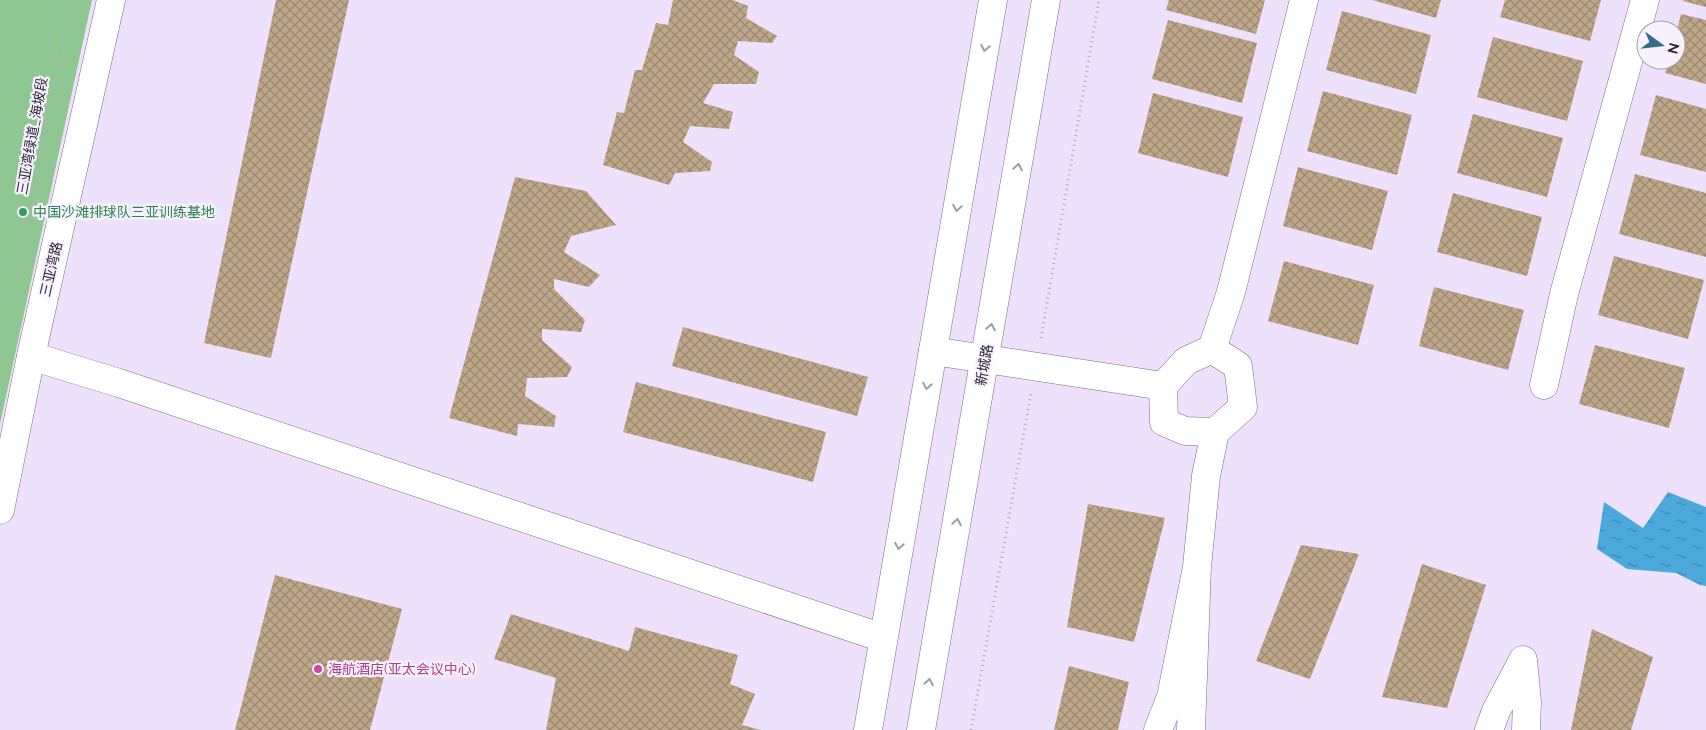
<svg xmlns="http://www.w3.org/2000/svg" width="1706" height="730" font-family="Raleway,'Noto Sans SC',sans-serif">
<defs>
<pattern id="water-ripples" width="26" height="14" patternUnits="userSpaceOnUse" patternTransform="scale(1.25)"><rect width="26" height="14" fill="#4da9db"/><path d="M2 4q2-2 4 0t4 0M15 11q2-2 4 0t4 0" fill="none" stroke="#4089b2"/></pattern>
<pattern id="building-cross-hatch" width="8" height="8" patternUnits="userSpaceOnUse" patternTransform="scale(1.25)"><rect width="8" height="8" fill="#bea789"/><path d="M0 0l8 8M0 8l8-8" fill="none" stroke="#9b8871"/></pattern>
</defs>
<rect width="100%" height="100%" fill="#eee1fc"/>
<path fill="#8ec791" d="M0 0H92L0 424Z"/>
<path fill="url(#water-ripples)" d="M1668 492 1706 507V586L1700 585 1676 573 1627 569 1597 549 1604 502 1643 528Z"/>
<path fill="url(#building-cross-hatch)" d="M276 0H349L271 358 204 343Z
M673 0H733L748 6 746 18 777 36 772 43 738 41 734 55 759 72 756 84H714L703 103 733 112 729 129 690 126 683 142 712 162 710 171 675 173 669 185 603 165 617 112 624 113 635 70H642L656 23 668 25Z
M1169 0H1265L1256 34 1166 10Z
M1372 0H1441L1436 18Z
M1505 0H1601L1590 41 1500 17Z
M1683 0H1706V7L1683 1Z
M1342 11 1431 35 1416 94 1326 70Z
M1681 14 1706 20V84L1665 73 1669 60H1676V34Z
M1168 20 1257 43 1242 103 1152 79Z
M1493 37 1583 61 1567 121 1477 97Z
M1323 91 1412 115 1397 175 1307 151Z
M1153 93 1243 117 1228 177 1138 153Z
M1656 95 1706 109V172L1640 155Z
M1473 114 1563 138 1547 197 1457 173Z
M1298 167 1388 191 1372 250 1283 226Z
M1635 174 1706 193V257L1619 234Z
M515 177 586 191 616 225 571 236 564 252 600 275 589 287 554 279V289L585 320 581 332 542 329V340L572 367 567 377 527 378 525 396 556 416 554 427 518 424 517 436 449 418Z
M1453 193 1542 217 1527 276 1437 252Z
M1614 256 1704 280 1688 339 1598 315Z
M1284 261 1374 285 1358 345 1268 321Z
M1434 287 1524 310 1508 370 1419 346Z
M683 327 868 377 857 416 672 366Z
M1595 345 1685 368 1669 428 1579 404Z
M636 382 826 432 813 482 623 432Z
M1088 504 1165 518 1134 642 1067 627Z
M1301 545 1359 554 1310 679 1256 661Z
M1422 564 1486 585 1447 708 1382 697Z
M275 575 402 609 370 730H235Z
M511 614 629 651 635 627 738 655 730 684 755 694 742 725 761 730H546L556 678 494 659Z
M1592 629 1653 657 1631 730H1571Z
M1069 666 1129 682 1118 730H1054Z"/>
<g fill="none" stroke-linecap="round" stroke-linejoin="round">
<defs>
<path id="minor" d="M1212 349 1231 292 1304 0
M933 351 1163 386
M31 356 119 383 883 638
M1544 385 1564 294 1645 0
M1197 567 1206 476 1215 432 1243 407 1238 366 1212 349 1186 361 1163 386 1164 422 1185 431 1215 432
M1158 730 1171 697 1197 567 1191 730
M1489 730 1496 711 1523 660 1527 702 1526 730"/>
<path id="major" d="M0 510 31 356 111 0
M868 730 993 0
M921 730 1046 0"/>
</defs>
<use href="#minor" stroke="#7b6c8b" stroke-width="29"/>
<use href="#major" stroke="#7b6c8b" stroke-width="29"/>
<path stroke="#b3a8be" stroke-width="3" stroke-dasharray="1 4" stroke-linecap="butt" d="M19 267 70 0
M1041 338 1099 0
M971 730 1031 393"/>
<use href="#minor" stroke="#fff" stroke-width="28"/>
<use href="#major" stroke="#fff" stroke-width="28"/>
</g>
<defs><path id="oneway-chevron" d="M-2-3.5L2.5 0L-2 3.5" fill="none" stroke-width="1.6" stroke-linecap="round" stroke-linejoin="round" transform="scale(1.25)"/></defs>
<g stroke="#a09da3">
<use href="#oneway-chevron" transform="translate(985 48) rotate(100)"/>
<use href="#oneway-chevron" transform="translate(1018 167) rotate(-80)"/>
<use href="#oneway-chevron" transform="translate(957 208) rotate(100)"/>
<use href="#oneway-chevron" transform="translate(991 327) rotate(-80)"/>
<use href="#oneway-chevron" transform="translate(927 386) rotate(100)"/>
<use href="#oneway-chevron" transform="translate(957 522) rotate(-80)"/>
<use href="#oneway-chevron" transform="translate(899 546) rotate(100)"/>
<use href="#oneway-chevron" transform="translate(929 682) rotate(-80)"/>
</g>
<circle fill="#2e9e5b" stroke="#f8f1ff" stroke-width="2" cx="23" cy="212" r="5"/>
<circle fill="#d1479c" stroke="#f8f1ff" stroke-width="2" cx="318" cy="669" r="5"/>
<g text-anchor="middle" dominant-baseline="central" stroke-width="4.5" stroke-linejoin="round" paint-order="stroke">
<g font-size="14" fill="#2d2633" stroke="#f8f1ff">
<text transform="translate(32 136) rotate(-80)">三亚湾绿道_海坡段</text>
<text transform="translate(51 269) rotate(-77)">三亚湾路</text>
<text transform="translate(984 365) rotate(-80)">新城路</text>
</g>
<g font-size="14" fill="#27864d" stroke="#f8f1ff" text-anchor="start">
<text x="33" y="212">中国沙滩排球队三亚训练基地</text>
</g>
<g font-size="14" fill="#b23c85" stroke="#f8f1ff" text-anchor="start">
<text x="328" y="669">海航酒店(亚太会议中心)</text>
</g>
</g>
<g transform="translate(1661 45) rotate(105)"><circle r="24" fill="#f8f1ff" stroke="#a7a0ad"/>
<path d="M0-4L9 19L0 12L-9 19Z" fill="#346d86"/>
<text y="-8" font-size="14" font-weight="bold" text-anchor="middle" fill="#2d2633">N</text>
</g>
</svg>
